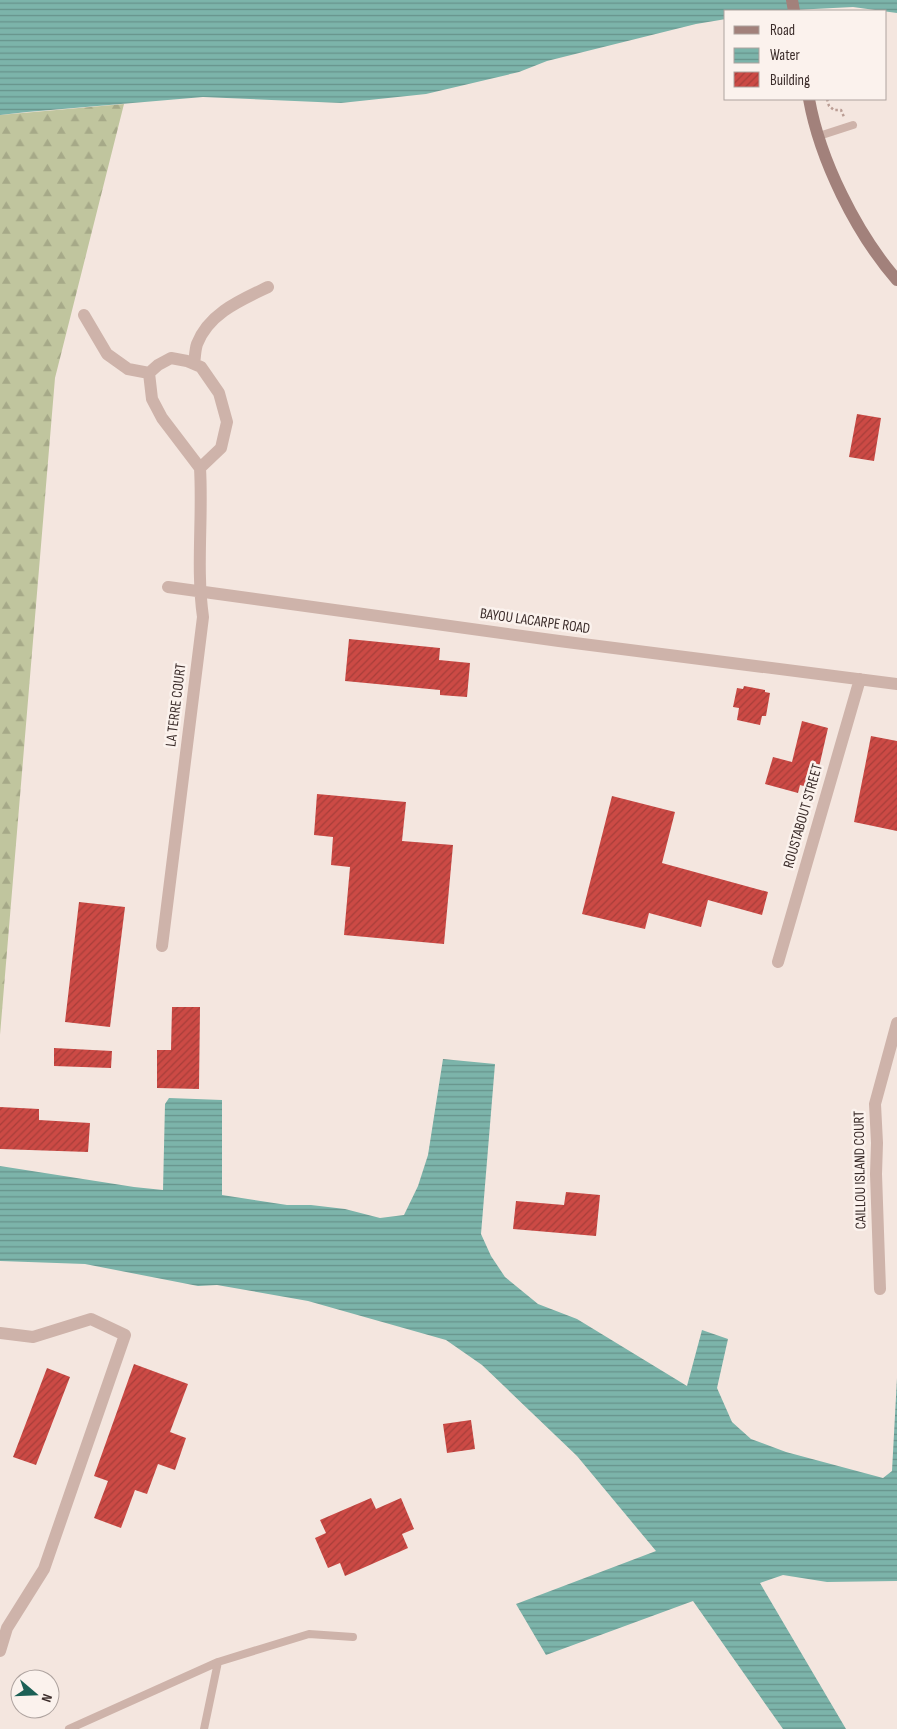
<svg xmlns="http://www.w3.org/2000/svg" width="897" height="1729" font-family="'Sofia Sans Condensed',sans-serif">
<defs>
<pattern id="forest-firs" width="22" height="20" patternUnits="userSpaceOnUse" patternTransform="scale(1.25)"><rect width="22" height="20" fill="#c0c59e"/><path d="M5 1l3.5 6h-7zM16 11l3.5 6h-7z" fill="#a6a988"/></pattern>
<pattern id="water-rules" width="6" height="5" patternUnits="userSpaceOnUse" patternTransform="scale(1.25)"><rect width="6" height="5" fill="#7cb4aa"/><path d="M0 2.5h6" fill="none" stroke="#67938b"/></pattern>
<pattern id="building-hatch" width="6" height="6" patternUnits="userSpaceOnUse" patternTransform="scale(1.25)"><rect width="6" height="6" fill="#cc4a45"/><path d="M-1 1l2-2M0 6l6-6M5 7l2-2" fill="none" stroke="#a73e3a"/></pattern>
</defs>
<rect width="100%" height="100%" fill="#f4e6df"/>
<path fill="url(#forest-firs)" d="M124 104 55 378 0 1035V115Z"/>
<path fill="url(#water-rules)" d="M0 0H897V13L853 7 774 11H726V19L696 24 547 61 519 72 426 94 341 103 203 97 27 112 0 115Z
M443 1059 495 1064 481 1234 491 1256 505 1277 538 1304 577 1319 687 1386 702 1330 728 1339 717 1388 732 1422 751 1439 786 1452 883 1478 892 1471 897 1378V1581L827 1582 783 1575 760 1583 846 1729H783L693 1601 546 1655 516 1604 656 1551 577 1456 482 1365 446 1340 308 1301 217 1285 198 1286 85 1264 0 1261V1166L134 1187 163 1190 165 1104 169 1098 222 1100V1195L287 1205H311L345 1209 380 1218 404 1215 418 1186 428 1155Z"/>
<path fill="url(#building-hatch)" d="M857 414 881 418 874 461 849 457Z
M349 639 440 648 439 660 470 663 467 697 440 695V690L345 681Z
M744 686 765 690V692L770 693 766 716H762L760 725 737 720 739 708 733 707 737 688 743 689Z
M802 721 828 728 814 789 800 785 798 793 765 784 773 757 792 762Z
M871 736 897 741V831L854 822Z
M317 794 406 802 402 841 453 845 444 944 344 935 350 867 331 865 333 837 314 835Z
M612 796 675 812 662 863 768 892 762 915 708 900 701 927 649 913 645 929 582 914Z
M79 902 125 907 110 1027 65 1022Z
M172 1007H200L199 1089 157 1088V1050H171Z
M54 1048 112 1051 111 1068 54 1066Z
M0 1107 39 1109V1120L90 1123 88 1152 0 1149Z
M566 1192 600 1195 596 1236 513 1229 516 1201 564 1205Z
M134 1364 188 1384 170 1432 186 1438 175 1470 158 1464 147 1494 135 1490 121 1528 94 1518 108 1481 94 1476Z
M47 1368 70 1377 36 1465 13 1457Z
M471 1420 475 1449 447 1453 443 1424Z
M371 1498 376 1509 401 1498 414 1529 402 1534 408 1548 345 1576 340 1563 328 1568 315 1538 326 1533 320 1520Z"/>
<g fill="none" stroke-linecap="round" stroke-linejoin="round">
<path stroke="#ba9d94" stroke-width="2.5" stroke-dasharray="2.5 2.5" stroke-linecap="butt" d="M827 99 829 106 834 110H841L844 117"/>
<path stroke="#ceb3aa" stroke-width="8" d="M819 136 853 125
M69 1729 218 1662 309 1634 353 1637
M204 1729 218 1662"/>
<path stroke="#ceb3aa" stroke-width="12" d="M84 315 107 354 128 369 149 373
M171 358 187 361 201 367 219 393 227 422 221 448 200 468 162 418 152 399 149 373 158 365Z
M194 364C195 358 195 350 197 344 209 313 241 300 268 287
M168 587 559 641 897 684
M162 946 203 617C196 568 203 517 200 468
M778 962 860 679
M880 1289 876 1174 877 1143 875 1104 897 1023
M0 1333 33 1337 91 1319 125 1335 44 1569 7 1628 0 1651"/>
<path stroke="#a2817b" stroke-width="12" d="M792 0 794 11
M809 99C820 160 856 233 897 280"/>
</g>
<g text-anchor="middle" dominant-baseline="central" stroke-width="5" stroke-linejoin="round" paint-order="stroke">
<g font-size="15" fill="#3b2c2a" stroke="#fbf2ed">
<text transform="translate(535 621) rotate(8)">BAYOU LACARPE ROAD</text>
<text transform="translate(176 705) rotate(-83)">LA TERRE COURT</text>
<text transform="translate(803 816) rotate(-74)">ROUSTABOUT STREET</text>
<text transform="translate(860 1170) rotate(-91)">CAILLOU ISLAND COURT</text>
</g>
</g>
<rect x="724" y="10" width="162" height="90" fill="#fbf2ed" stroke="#aea39f"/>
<rect x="734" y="26" width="25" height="8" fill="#a2817b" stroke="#aea39f"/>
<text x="770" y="35" font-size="15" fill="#3b2c2a">Road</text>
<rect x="734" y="48" width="25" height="15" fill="url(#water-rules)" stroke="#aea39f"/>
<text x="770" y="60" font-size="15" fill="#3b2c2a">Water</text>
<rect x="734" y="72" width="25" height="15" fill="url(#building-hatch)" stroke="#aea39f"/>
<text x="770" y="85" font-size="15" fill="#3b2c2a">Building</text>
<g transform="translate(35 1694) rotate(109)"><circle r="24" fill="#fbf2ed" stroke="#aea39f"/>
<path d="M0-4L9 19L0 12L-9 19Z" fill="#1c6056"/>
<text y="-8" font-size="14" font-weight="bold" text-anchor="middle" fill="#3b2c2a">N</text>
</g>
</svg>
